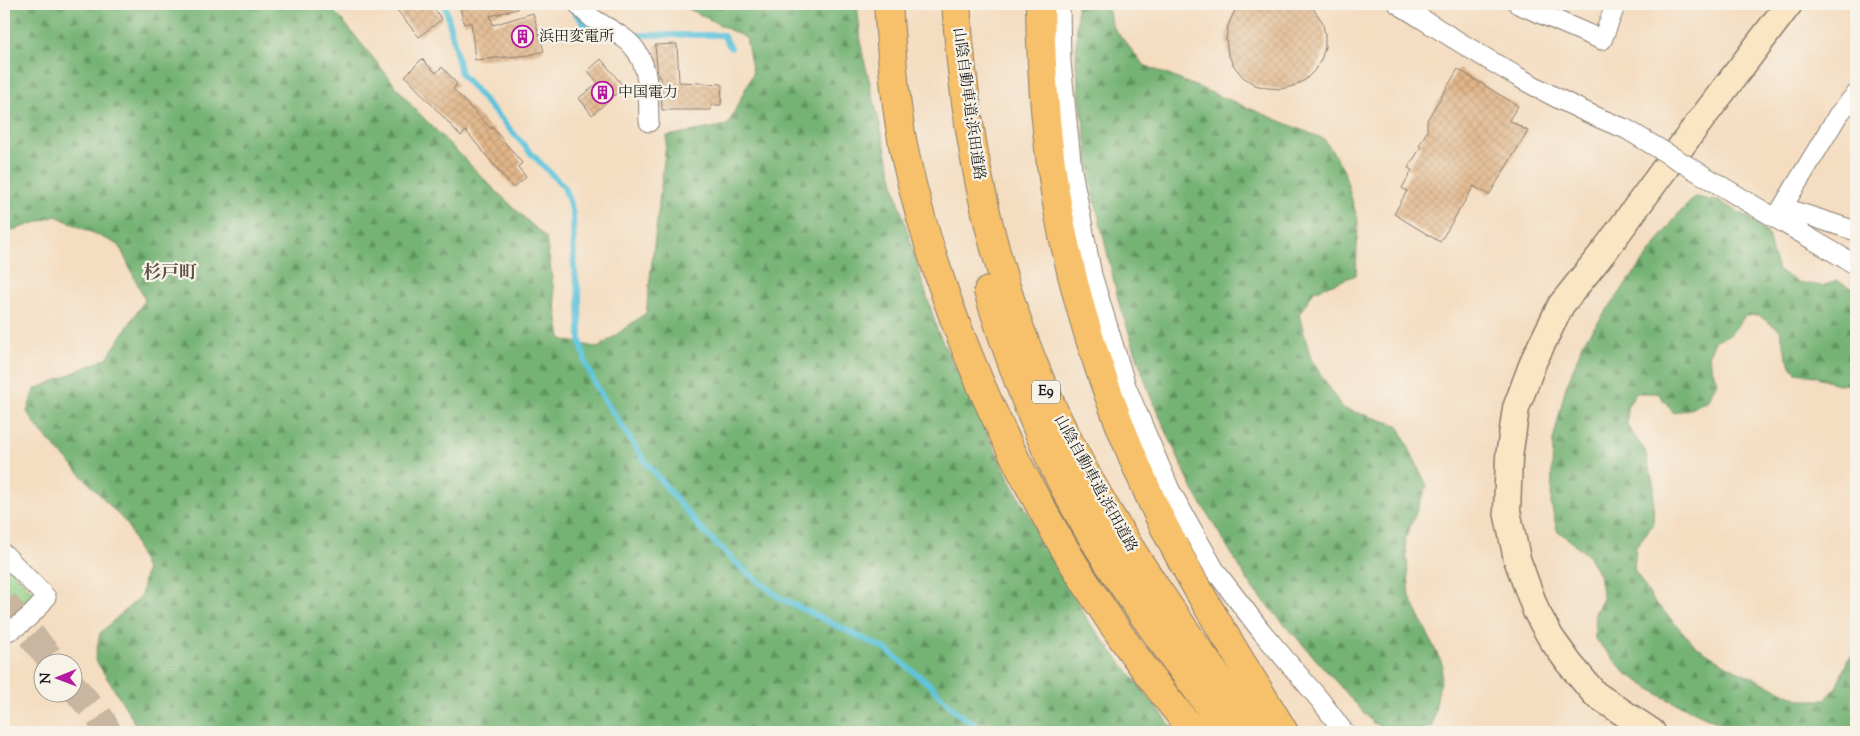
<svg xmlns="http://www.w3.org/2000/svg" width="1860" height="736" font-family="'Sorts Mill Goudy','Noto Serif JP',serif">
<defs>
<pattern id="green-dots" width="8" height="8" patternUnits="userSpaceOnUse" patternTransform="scale(1.25)"><rect width="8" height="8" fill="#91d187"/><path d="M2 2h.1M6 6h.1" fill="none" stroke="#7cb374" stroke-width="1.8" stroke-linecap="round"/></pattern>
<pattern id="forest-firs" width="22" height="20" patternUnits="userSpaceOnUse" patternTransform="scale(1.25)"><rect width="22" height="20" fill="#74b374"/><path d="M5 1l3.5 6h-7zM16 11l3.5 6h-7z" fill="#5e915e"/></pattern>
<pattern id="building-cross-hatch" width="8" height="8" patternUnits="userSpaceOnUse" patternTransform="scale(1.25)"><rect width="8" height="8" fill="#e1b68a"/><path d="M0 0l8 8M0 8l8-8" fill="none" stroke="#c09c76"/></pattern>
</defs>
<rect width="100%" height="100%" fill="#f7f3e8"/>
<filter id="ink" filterUnits="userSpaceOnUse"><feTurbulence type="fractalNoise" baseFrequency=".02" numOctaves="2"/><feDisplacementMap in="SourceGraphic" scale="10" xChannelSelector="R" yChannelSelector="G"/><feConvolveMatrix kernelMatrix="1 2 1 2 8 2 1 2 1" color-interpolation-filters="sRGB"/></filter>
<filter id="wash" filterUnits="userSpaceOnUse"><feTurbulence type="fractalNoise" baseFrequency=".0096" numOctaves="4" result="noise"/><feDisplacementMap in="SourceGraphic" scale="20" xChannelSelector="R" yChannelSelector="G"/><feGaussianBlur stdDeviation="1.12" result="paint"/><feColorMatrix in="noise" values="0 0 0 0 0 0 0 0 0 0 0 0 0 0 0 0 0 1.4 0 .05"/><feComposite in="paint" operator="in"/></filter>
<g filter="url(#wash)">
<rect width="100%" height="100%" fill="#f4ddc1"/>
<path fill="url(#green-dots)" stroke="#567652" d="M4 563 34 593V604L4 628Z"/>
<path fill="url(#forest-firs)" stroke="#486848" d="M4 4H326L343 21 412 106 496 191 546 238 561 339 598 348 646 313 667 136 728 125 753 73 746 38 687 8 676 4H857L862 51 898 200 937 330 1011 482 1088 621 1176 732H138L131 716 95 659 100 633 141 596 146 570 128 525 41 432 27 412 34 390 107 358 145 300 119 245 56 216 4 233Z
M1077 4H1107L1112 26 1144 65 1324 139 1343 168 1358 221 1356 275 1314 291 1299 314 1311 359 1342 408 1398 425 1427 486 1405 539 1410 597 1443 666 1432 726C1406 735 1398 734 1373 723L1253 589 1193 490 1150 395 1119 303 1092 188 1076 65Z
M1695 197 1718 201 1750 218 1768 234 1772 253 1778 270 1797 282 1822 286 1837 281 1856 290V383L1837 384 1815 376 1796 373 1787 358 1780 330 1758 315 1745 316 1731 334 1716 340 1708 356 1717 382 1707 401 1692 408 1674 413 1658 393H1636L1627 407V425L1645 451 1654 486 1653 525 1636 546 1634 569 1653 600 1696 646 1730 667 1801 700H1825L1836 688 1848 659 1856 651 1855 732H1765L1716 722 1663 697 1626 673 1595 639V613L1603 599 1599 574 1588 555 1557 530 1551 503 1553 441 1565 390 1584 341 1679 213Z"/>
<g fill="none" stroke-linecap="round" stroke-linejoin="round">
<path stroke="#5ec4dc" stroke-width="6" d="M445 4 461 74 530 152 564 187 573 213 574 268 579 295 580 340 586 364 597 388 644 460 701 529 743 569 780 598 887 650 930 685 956 712 986 732
M568 4 591 32 605 33
M627 35H723L731 48"/>
</g>
<g id="blocks">
<path fill="url(#building-cross-hatch)" d="M392 4H430L442 19 419 37Z
M459 4H517V9L490 16 493 25 533 13 544 51 530 55 475 60 471 22 464 24Z
M1241 4H1310L1322 21 1325 34V47L1321 60 1314 71 1305 80 1293 86 1281 89 1268 88 1255 85 1243 77 1234 66 1228 54 1226 39 1228 26 1234 12Z
M677 44 679 82 722 84 721 105H711V110H662L661 77H658L655 45Z
M422 59 436 73 442 67 457 84 453 89 491 129 492 127 522 163 518 167 526 177 513 188 466 131 461 136 405 76Z
M601 59 624 87 592 115 579 98 598 83 588 71Z
M1458 69 1518 106 1509 120 1528 131 1489 195 1474 186 1440 242 1394 214 1407 191 1402 188 1412 170 1408 168 1421 147 1419 146 1427 131V120Z"/>
</g>
</g>
<g filter="url(#ink)">
<use href="#blocks" fill-opacity="0" stroke="#887c6e" stroke-width="1"/>
<g fill="none" stroke-linecap="round" stroke-linejoin="round">
<path stroke="#c9b6a0" stroke-width="28" stroke-dasharray="28 14" stroke-linecap="butt" d="M4 603 55 664
M72 685 100 718 108 732"/>
<defs>
<path id="street" d="M578 4C591 21 604 24 621 36 651 55 648 91 649 122
M1060 4 1061 62 1072 170 1092 275 1126 386 1170 490 1216 572 1262 632 1320 700 1344 732
M1398 4C1471 49 1545 98 1626 129
M1518 4 1602 40 1616 4
M1753 205 1856 265
M1776 218 1838 115 1856 94
M1776 218 1794 211 1856 231
M4 554 46 597C39 609 17 630 4 632"/>
<path id="secondary" d="M1652 732 1595 694 1569 663 1551 638 1536 611 1517 559 1507 511 1509 457 1516 408 1534 360 1561 305 1605 250 1691 133 1789 4"/>
<path id="highway" d="M888 4C892 56 895 112 907 164 956 370 1059 570 1194 732
M956 4C967 165 1001 316 1078 459 1129 555 1194 643 1256 732
M1040 4C1041 73 1046 142 1058 210 1076 309 1109 406 1150 497 1187 579 1238 655 1284 732
M988 291C1007 352 1028 411 1055 469 1101 563 1167 648 1228 732"/>
</defs>
<use href="#street" stroke="#887c6e" stroke-width="21"/>
<use href="#secondary" stroke="#887c6e" stroke-width="29"/>
<use href="#highway" stroke="#887c6e" stroke-width="30"/>
<use href="#street" stroke="#fff" stroke-width="19"/>
<use href="#secondary" stroke="#fbe6c4" stroke-width="26"/>
<use href="#highway" stroke="#f6c16b" stroke-width="28"/>
<defs>
<path id="street-bridge" d="M1626 129 1753 205"/>
</defs>
<use href="#street-bridge" stroke="#887c6e" stroke-width="21" stroke-linecap="butt"/>
<use href="#street-bridge" stroke="#fff" stroke-width="19"/>
</g>
</g>
<defs>
<symbol id="building-ring" viewBox="-11 -11 22 22"><circle r="9.5" fill="#f7f3e8" stroke="#b5179e" stroke-width="1.5"/><path d="M-4-6H4V6H1V3H-1V6H-4ZM-2.5-4.3h1.7v1.8h-1.7ZM.8-4.3h1.7v1.8H.8ZM-2.5-1h1.7V.8h-1.7ZM.8-1h1.7V.8H.8Z" fill="#b5179e"/></symbol>
</defs>
<g fill-rule="evenodd">
<use href="#building-ring" x="510" y="24" width="25" height="25"/>
<use href="#building-ring" x="590" y="80" width="25" height="25"/>
</g>
<g text-anchor="middle" dominant-baseline="central" stroke-width="4.5" stroke-linejoin="round" paint-order="stroke">
<rect fill="#f7f3e8" stroke="#5e5c59" stroke-width="1" x="1032" y="380.5" width="28" height="23" rx="4"/>
<g font-size="14" font-weight="bold" fill="#1c1c1c">
<text x="1046" y="392">E9</text>
</g>
<g font-size="15" fill="#1c1c1c" stroke="#f7f3e8" text-anchor="start">
<text x="539" y="37">浜田変電所</text>
<text x="618" y="93">中国電力</text>
</g>
<g font-size="15" fill="#1c1c1c" stroke="#f7f3e8">
<text transform="translate(968 104) rotate(82)">山陰自動車道;浜田道路</text>
<text transform="translate(1095 484) rotate(61)">山陰自動車道;浜田道路</text>
</g>
<g font-size="18" font-weight="bold" fill="#615242" stroke="#f7f3e8">
<text x="170" y="274">杉戸町</text>
</g>
</g>
<rect width="1860" height="736" fill="none" stroke="#f7f3e8" stroke-width="20"/>
<g transform="translate(58 678) rotate(269)"><circle r="24" fill="#f7f3e8" stroke="#9f9d96"/>
<path d="M0-4L9 19L0 12L-9 19Z" fill="#b5179e"/>
<text y="-8" font-size="14" font-weight="bold" text-anchor="middle" fill="#1c1c1c">N</text>
</g>
</svg>
